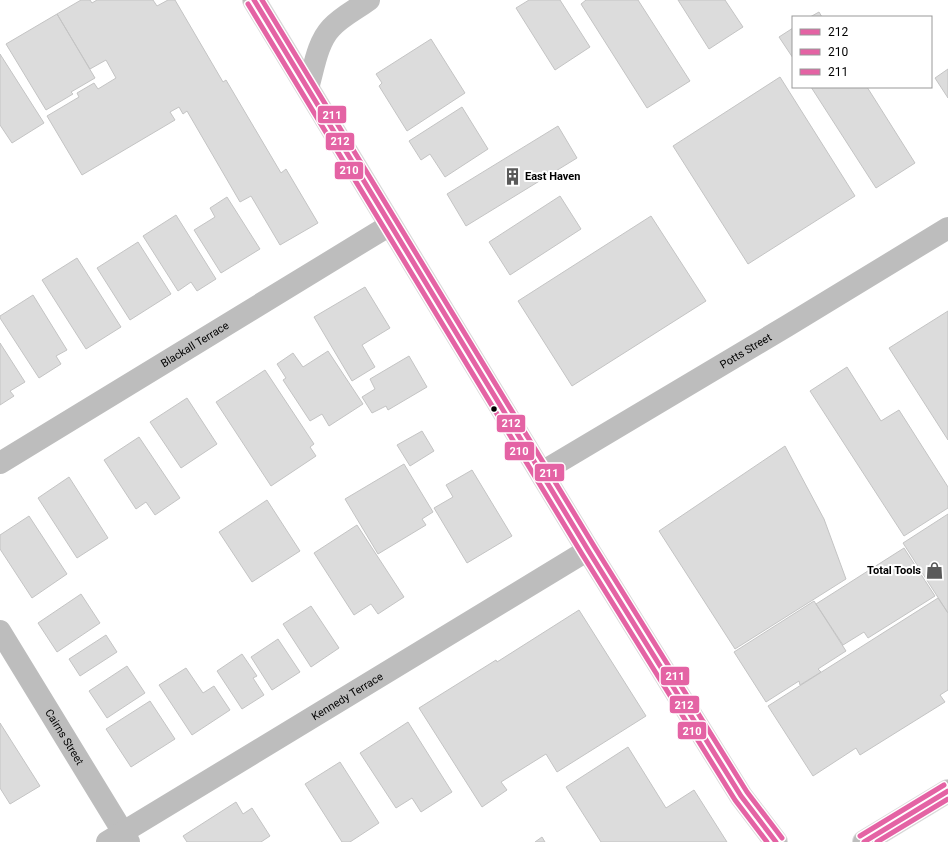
<svg xmlns="http://www.w3.org/2000/svg" width="948" height="842" font-family="Roboto,sans-serif">
<rect width="100%" height="100%" fill="#fff"/>
<path fill="#dcdcdc" stroke="#c4c4c4" d="M81 0H90L92 3 97 0H153L157 6 168 0H175L223 82 226 80 281 173 286 169 318 223 280 245 251 196 240 202 187 111 183 114 179 107 170 112 175 120 82 175 47 116 79 97 77 93 94 83 98 89 116 78 106 60 90 69 57 14Z
M529 0H560L590 47 555 70 516 8Z
M586 0H638L690 81 647 108 581 4Z
M678 0H725L743 27 709 49Z
M819 12 822 17H810Z
M57 14 95 78 71 92 73 94 46 110 6 44Z
M793 28V58L779 37Z
M431 39 465 93 407 131 379 86 382 83 376 74Z
M0 54 44 123 12 143 0 125Z
M948 69V98L935 78Z
M780 77 855 196 748 264 673 146Z
M811 87H867L915 163 876 188Z
M462 107 488 149 445 177 430 154 421 160 409 141Z
M558 126 577 158 466 226 447 194Z
M560 196 581 229 510 275 489 242Z
M227 197 260 249 221 273 194 230 215 217 210 208Z
M176 215 216 279 197 291 191 282 178 291 143 236Z
M651 216 706 301 572 386 518 301Z
M138 242 171 294 130 320 97 268Z
M77 258 121 327 86 349 42 280Z
M365 287 390 328 362 345 375 367 352 381 314 317Z
M33 295 67 350 56 356 61 364 39 378 0 318V316Z
M948 311V440L889 348Z
M0 343 25 382 10 391 14 396 0 405Z
M328 351 363 404 329 426 322 414 310 421 283 380 286 378 277 364 293 353 303 367Z
M409 356 427 387 388 410 386 406 372 413 362 397 375 389 370 379Z
M847 367 881 421 899 410 948 487V508L904 536 810 391Z
M265 370 314 444 310 447 316 456 271 486 216 402Z
M187 398 217 444 181 468 150 422Z
M422 431 434 451 410 466 397 445Z
M139 437 180 498 155 515 146 502 136 509 104 460Z
M785 446 824 519 846 579 735 649 659 531Z
M404 464 433 512 422 519 426 525 378 554 345 499Z
M472 470 512 536 467 563 434 508 453 497 446 485Z
M69 477 108 538 77 558 38 498Z
M267 500 300 551 252 582 219 532Z
M948 514V613L903 543Z
M29 516 67 574 32 598 0 549V535Z
M357 525 404 597 378 614 371 604 354 615 314 553Z
M904 548 935 596 868 638 864 632 843 645 816 604Z
M81 594 100 623 57 652 38 623Z
M938 598 948 613V690L940 695 945 702 860 755 856 748 813 776 768 706Z
M814 601 846 651 818 669 821 672 800 685 799 681 766 702 734 652Z
M311 606 339 648 311 667 283 624Z
M579 610 646 716 557 772 546 754 501 782 507 790 482 807 419 708 496 660 497 662Z
M106 635 117 652 80 676 69 659Z
M278 639 300 672 272 690 251 657Z
M242 654 257 676 253 678 264 695 242 709 217 671Z
M127 666 145 693 107 718 89 691Z
M186 668 203 693 214 686 230 710 192 735 159 685Z
M150 701 175 739 131 767 106 729Z
M408 722 452 792 421 812 412 798 396 808 360 753Z
M0 723 40 786 10 804 0 788Z
M628 747 666 808 694 790 727 842H601L566 787Z
M340 762 379 823 350 842H342L305 784Z
M236 802 243 814 252 808 270 836 261 842H187L183 836Z
M542 837 545 842H535Z"/>
<g fill="none" stroke-linecap="round" stroke-linejoin="round">
<defs>
<path id="primary" d="M254 0 588 550 741 796 776 842
M864 842 948 791"/>
</defs>
<use href="#primary" stroke="#dbdbdb" stroke-width="24"/>
<g stroke="#bdbdbd" stroke-width="22">
<path id="s1" d="M0 463 390 225"/>
<path id="s2" d="M542 472 787 326 948 228"/>
<path id="s3" d="M0 631 129 842"/>
<path id="s4" d="M107 842 588 550"/>
</g>
<path stroke="#bfbfbf" stroke-width="22" d="M308 88C314 68 317 43 331 28 342 16 357 9 369 0"/>
<use href="#primary" stroke="#bdbdbd" stroke-width="22"/>
<defs>
<path id="bus-1" d="M254 0 588 550 741 796 776 842
M864 842 948 791"/>
<path id="bus-2" d="M248 4 582 554 735 800 767 842
M877 842 948 799"/>
<path id="bus-3" d="M262 0 594 546 747 792 782 838
M860 836 944 785"/>
</defs>
<use href="#bus-1" stroke="#fff" stroke-width="8"/>
<use href="#bus-2" stroke="#fff" stroke-width="8"/>
<use href="#bus-3" stroke="#fff" stroke-width="8"/>
<use href="#bus-1" stroke="#e463a4" stroke-width="5"/>
<use href="#bus-2" stroke="#e463a4" stroke-width="5"/>
<use href="#bus-3" stroke="#e463a4" stroke-width="5"/>
</g>
<defs>
<symbol id="building-bare" viewBox="-9 -9 18 18"><path d="M-4-6H4V6H1V3H-1V6H-4ZM-2.5-4.3h1.7v1.8h-1.7ZM.8-4.3h1.7v1.8H.8ZM-2.5-1h1.7V.8h-1.7ZM.8-1h1.7V.8H.8Z" fill="#595959" stroke="#fff" stroke-width="2.5" paint-order="stroke"/></symbol>
<symbol id="shop-bare" viewBox="-9 -9 18 18"><path d="M-5-2.5h2.3a2.7 3.5 0 0 1 5.4 0H5L5.5 6h-11ZM-1.5-2.5h3a1.5 2.3 0 0 0-3 0Z" fill="#595959" stroke="#fff" stroke-width="2.5" paint-order="stroke"/></symbol>
</defs>
<g fill-rule="evenodd">
<use href="#building-bare" x="500" y="164" width="25" height="25"/>
<use href="#shop-bare" x="922" y="558" width="25" height="25"/>
</g>
<circle fill="#000" stroke="#fff" stroke-width="1.5" cx="494" cy="409" r="3.5"/>
<g text-anchor="middle" dominant-baseline="central" stroke-width="4" stroke-linejoin="round" paint-order="stroke">
<g font-size="11" font-weight="bold" fill="#000" stroke="#fff" text-anchor="start">
<text x="525" y="176">East Haven</text>
<text x="921" y="570" text-anchor="end">Total Tools</text>
</g>
<g font-size="11" fill="#000" stroke="#fff">
<text stroke="none"><textPath href="#s1" startOffset="228">Blackall Terrace</textPath></text>
<text stroke="none"><textPath href="#s2" startOffset="237">Potts Street</textPath></text>
<text stroke="none"><textPath href="#s4" startOffset="281">Kennedy Terrace</textPath></text>
<text stroke="none"><textPath href="#s3" startOffset="124">Cairns Street</textPath></text>
</g>
</g>
<g stroke="#fff" stroke-width="1.5">
<rect x="317" y="105" width="30" height="19" rx="4" fill="#e463a4"/>
<rect x="325" y="132" width="30" height="19" rx="4" fill="#e463a4"/>
<rect x="334" y="161" width="30" height="19" rx="4" fill="#e463a4"/>
<rect x="496" y="414" width="30" height="19" rx="4" fill="#e463a4"/>
<rect x="504" y="441" width="31" height="20" rx="4" fill="#e463a4"/>
<rect x="534" y="463" width="31" height="19" rx="4" fill="#e463a4"/>
<rect x="660" y="666" width="30" height="20" rx="4" fill="#e463a4"/>
<rect x="669" y="695" width="31" height="19" rx="4" fill="#e463a4"/>
<rect x="677" y="721" width="30" height="19" rx="4" fill="#e463a4"/>
</g>
<g font-size="11" text-anchor="middle" font-weight="bold" fill="#fff">
<text x="332" y="119">211</text>
<text x="340" y="145">212</text>
<text x="349" y="174">210</text>
<text x="511" y="427">212</text>
<text x="519" y="455">210</text>
<text x="549" y="477">211</text>
<text x="675" y="680">211</text>
<text x="684" y="709">212</text>
<text x="692" y="735">210</text>
</g>
<rect x="792" y="16" width="140" height="72" fill="#ffffff" stroke="#999999"/>
<rect x="800" y="29" width="20" height="6" fill="#e463a4" stroke="#999999"/>
<text x="828" y="36" font-size="12" fill="#000000">212</text>
<rect x="800" y="49" width="20" height="6" fill="#e463a4" stroke="#999999"/>
<text x="828" y="56" font-size="12" fill="#000000">210</text>
<rect x="800" y="69" width="20" height="6" fill="#e463a4" stroke="#999999"/>
<text x="828" y="76" font-size="12" fill="#000000">211</text>
</svg>
